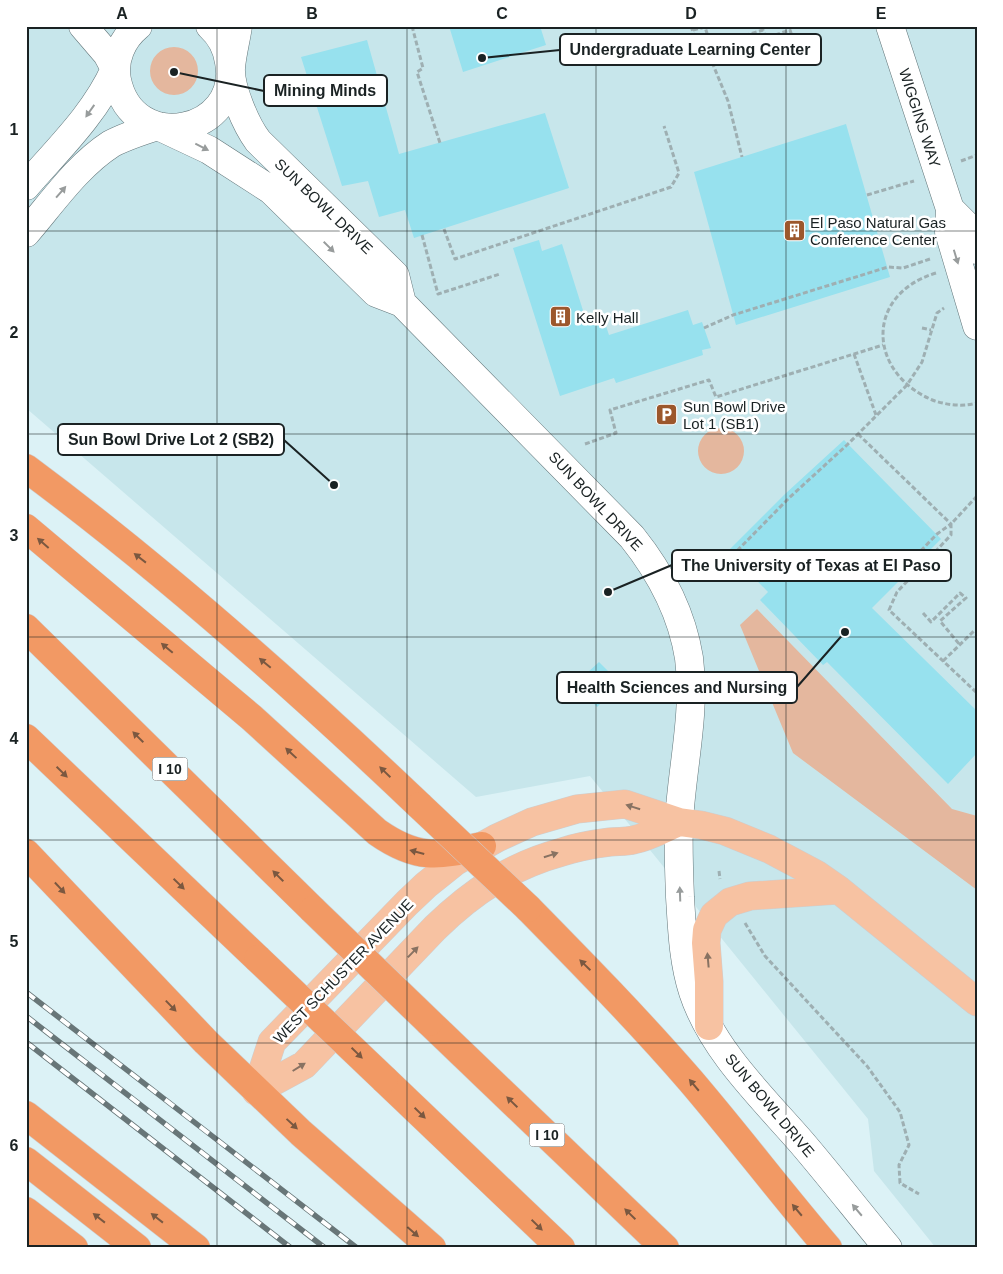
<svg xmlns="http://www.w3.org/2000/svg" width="1003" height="1274" font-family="Arial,sans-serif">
<rect width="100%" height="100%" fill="#dcf2f6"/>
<path fill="#c7e6eb" d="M26 26H977V1248H936L874 1171 868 1119 590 776 476 797 26 408Z"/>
<path fill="#e4b79e" d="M150 71a24 24 0 1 1 48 0a24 24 0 1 1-48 0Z
M698 451a23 23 0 1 1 46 0a23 23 0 1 1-46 0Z
M757 609 952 809 977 816V890L793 753 740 625Z"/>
<path fill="#97e1ee" d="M449 26H540L546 45 463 72Z
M367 40 399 154 545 113 569 188 414 238 405 210 379 217 368 181 342 186 301 57Z
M846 124 890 277 736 325 694 172Z
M539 240 542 251 562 244 586 320 602 314 609 335 688 310 693 325 702 322 711 348 702 350 703 355 616 383 614 378 560 396 513 248Z
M844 440 941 539 872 608 977 711V753L948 784 827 662 823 665 760 600 768 592 728 551 785 494Z
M599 662 621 684 597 707 575 684Z"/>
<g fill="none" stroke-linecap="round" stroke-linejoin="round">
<defs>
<path id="minor" d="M138 26C122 39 113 60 117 80 133 157 242 133 229 62 227 48 220 35 210 26
M238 26C236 40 232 54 231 68 230 88 246 125 258 141L395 275 402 303 632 537C660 572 682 614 689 658 696 713 682 767 679 821 678 846 679 872 680 897 682 929 683 961 693 992 712 1050 763 1098 802 1143 831 1177 859 1213 888 1248
M890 26 950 209 949 232 977 326
M26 186C58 149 95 114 115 69L107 54 83 26
M950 209 969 228 977 250
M26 233C52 203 77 166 111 144 126 136 142 131 158 126L209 150 271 190 376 293 402 303"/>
<path id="major" d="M709 1026V982L706 943 707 930 714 915 730 902 750 896 839 890
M256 1091 272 1042 407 903 426 885 456 861 497 838 532 822 577 809 625 804 679 822 701 825 725 831 769 849 816 874 839 890 977 1002
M256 1091 304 1065 435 928C473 891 511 866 562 852 577 847 594 844 610 842 618 841 626 842 633 840 649 837 665 828 679 822"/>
<path id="highway" d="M26 468C165 571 295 687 420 806
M26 528 252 718 377 832C417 860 437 856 482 846
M26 628 313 910
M26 738 258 959
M26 853 206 1042 301 1133 432 1248
M528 908C583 964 638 1020 690 1080 737 1135 781 1193 828 1248
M429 1022 665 1248
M384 1079 561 1248
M26 1115 196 1248
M26 1161 137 1248
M26 1211 74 1248
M26 1242 33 1248"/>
</defs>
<use href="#minor" stroke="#63767a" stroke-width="29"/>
<use href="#major" stroke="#cdcecf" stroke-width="29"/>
<use href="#highway" stroke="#cdcecf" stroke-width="29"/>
<path stroke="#9eafb2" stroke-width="3" stroke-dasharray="5 2.5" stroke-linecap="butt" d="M412 26 423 68 417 72 440 143
M691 26 698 47 707 50 728 101 742 157
M693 30 705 27 711 46 763 30 766 38 790 30 798 55
M961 161 977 155
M867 195 914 181
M444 229 455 259 671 187 679 173 664 126
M422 235 438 294 500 274
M936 273C863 295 868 375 935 401 948 405 963 407 977 403
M704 328 733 315 888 267 903 268 930 259
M922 328 931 330
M854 354 876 415
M858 434 951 524 937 534 909 563
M585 444 616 433 610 410 709 380 716 397 883 345
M977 496 951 524V535L897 592 889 610 977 693
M732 556 789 498 848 444 907 385 922 362 937 313 944 308
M923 613 931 622 960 593 966 598 940 621 960 645
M943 661 975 630
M719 871 720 879
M745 923 765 956 867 1066 900 1112 909 1145 899 1165 900 1183 919 1194"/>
<use href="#minor" stroke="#fff" stroke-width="28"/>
<use href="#major" stroke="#f7c2a2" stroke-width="28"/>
<use href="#highway" stroke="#f29964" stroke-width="28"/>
<defs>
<path id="rail" d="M26 992 357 1248
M26 1016 325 1248
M26 1042 291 1248"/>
</defs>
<use href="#rail" stroke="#687678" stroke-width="5.5"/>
<use href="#rail" stroke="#fff" stroke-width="4" stroke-dasharray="11" stroke-linecap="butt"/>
<defs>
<path id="highway-bridge" d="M420 806 528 908
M313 910 429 1022
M258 959 384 1079"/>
</defs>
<use href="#highway-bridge" stroke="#cdcecf" stroke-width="29" stroke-linecap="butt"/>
<use href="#highway-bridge" stroke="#f29964" stroke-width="28"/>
</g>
<defs><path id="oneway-solid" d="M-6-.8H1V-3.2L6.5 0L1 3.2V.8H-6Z" transform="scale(1.25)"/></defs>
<g fill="#989c9c">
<use href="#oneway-solid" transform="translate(90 111) rotate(125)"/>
<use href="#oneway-solid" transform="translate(202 147) rotate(27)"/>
<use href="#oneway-solid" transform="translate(61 192) rotate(-49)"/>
<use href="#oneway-solid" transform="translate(329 247) rotate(45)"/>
<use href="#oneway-solid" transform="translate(956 257) rotate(73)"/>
<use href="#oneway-solid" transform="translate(680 894) rotate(-92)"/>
<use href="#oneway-solid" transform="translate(857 1210) rotate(-130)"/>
</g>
<g fill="#7b5840">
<use href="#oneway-solid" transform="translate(43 543) rotate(-139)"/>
<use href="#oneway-solid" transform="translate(140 558) rotate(-142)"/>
<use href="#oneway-solid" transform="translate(167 648) rotate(-140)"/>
<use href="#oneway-solid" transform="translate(265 663) rotate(-140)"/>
<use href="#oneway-solid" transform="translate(138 737) rotate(-135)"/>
<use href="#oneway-solid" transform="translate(291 753) rotate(-137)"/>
<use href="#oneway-solid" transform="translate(62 772) rotate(44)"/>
<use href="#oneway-solid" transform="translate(385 772) rotate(-136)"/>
<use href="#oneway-solid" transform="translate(417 852) rotate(-165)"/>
<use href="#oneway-solid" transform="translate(278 876) rotate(-135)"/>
<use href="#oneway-solid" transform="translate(179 884) rotate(44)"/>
<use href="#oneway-solid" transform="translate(60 888) rotate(47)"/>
<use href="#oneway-solid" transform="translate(585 965) rotate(-136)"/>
<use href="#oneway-solid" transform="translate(171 1006) rotate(46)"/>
<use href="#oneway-solid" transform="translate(357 1053) rotate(44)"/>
<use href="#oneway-solid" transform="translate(694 1085) rotate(-130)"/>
<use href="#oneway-solid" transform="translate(512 1102) rotate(-136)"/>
<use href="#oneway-solid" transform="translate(420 1113) rotate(44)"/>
<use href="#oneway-solid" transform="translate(292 1124) rotate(43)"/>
<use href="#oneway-solid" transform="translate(797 1210) rotate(-130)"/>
<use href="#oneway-solid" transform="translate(630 1214) rotate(-136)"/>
<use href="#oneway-solid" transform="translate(99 1218) rotate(-142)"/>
<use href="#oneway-solid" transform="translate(157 1218) rotate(-142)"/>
<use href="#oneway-solid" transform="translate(537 1225) rotate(44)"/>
<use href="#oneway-solid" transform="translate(413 1232) rotate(41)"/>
</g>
<g fill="#887262">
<use href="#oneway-solid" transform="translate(633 807) rotate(-162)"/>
<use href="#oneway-solid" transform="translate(551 855) rotate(-18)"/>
<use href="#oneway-solid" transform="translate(413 952) rotate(-46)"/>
<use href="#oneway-solid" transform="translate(708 960) rotate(-95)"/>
<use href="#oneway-solid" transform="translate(299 1067) rotate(-32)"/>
</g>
<path fill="none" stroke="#1a2223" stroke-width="1" stroke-opacity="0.55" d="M217 26V1248M407 26V1248M596 26V1248M786 26V1248M26 231H977M26 434H977M26 637H977M26 840H977M26 1043H977"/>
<defs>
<symbol id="building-square" viewBox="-11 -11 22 22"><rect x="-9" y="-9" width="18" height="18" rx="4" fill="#9c572c" stroke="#fff"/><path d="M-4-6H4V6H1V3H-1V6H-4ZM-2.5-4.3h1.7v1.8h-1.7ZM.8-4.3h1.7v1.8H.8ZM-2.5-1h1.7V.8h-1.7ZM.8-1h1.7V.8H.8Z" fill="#fff"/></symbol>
<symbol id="parking-square" viewBox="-11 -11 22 22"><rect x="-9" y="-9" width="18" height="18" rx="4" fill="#9c572c" stroke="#fff"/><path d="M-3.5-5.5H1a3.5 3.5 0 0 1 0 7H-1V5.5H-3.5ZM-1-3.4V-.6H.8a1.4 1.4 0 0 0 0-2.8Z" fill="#fff"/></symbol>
</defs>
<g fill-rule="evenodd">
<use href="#building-square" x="782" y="218" width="25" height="25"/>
<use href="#building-square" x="548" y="304" width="25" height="25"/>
<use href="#parking-square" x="654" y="402" width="25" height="25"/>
</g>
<g text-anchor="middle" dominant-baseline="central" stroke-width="5" stroke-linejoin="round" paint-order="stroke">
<g fill="#fff" stroke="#5f6465" stroke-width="1">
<rect x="152.5" y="757.5" width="35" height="23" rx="4"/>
<rect x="529.5" y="1123.5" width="35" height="23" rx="4"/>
</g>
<g font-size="14" font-weight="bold" fill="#1a2223">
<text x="170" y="769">I 10</text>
<text x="547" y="1135">I 10</text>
</g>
<g font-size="15" fill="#1a2223" stroke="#fff">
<text transform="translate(920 118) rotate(72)">WIGGINS WAY</text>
<text transform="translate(324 206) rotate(44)">SUN BOWL DRIVE</text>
<text transform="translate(596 501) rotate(47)">SUN BOWL DRIVE</text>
<text transform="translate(343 971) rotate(-46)">WEST SCHUSTER AVENUE</text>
<text transform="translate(770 1105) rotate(50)">SUN BOWL DRIVE</text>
</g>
<g font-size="15" fill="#1a2223" stroke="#fff" text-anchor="start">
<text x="810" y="222">El Paso Natural Gas<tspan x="810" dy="17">Conference Center</tspan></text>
<text x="576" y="317">Kelly Hall</text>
<text x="683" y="406">Sun Bowl Drive<tspan x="683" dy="17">Lot 1 (SB1)</tspan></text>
</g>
</g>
<path fill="none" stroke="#1a2223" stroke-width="2" d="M482 58L560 50M174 72L264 91M334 485L284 440M608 592L672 565M845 632L797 687"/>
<g fill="#1a2223" stroke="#fff" stroke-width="2">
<circle cx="482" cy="58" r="5"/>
<circle cx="174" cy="72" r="5"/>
<circle cx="334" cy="485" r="5"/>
<circle cx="608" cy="592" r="5"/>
<circle cx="845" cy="632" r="5"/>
</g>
<g fill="#fff" stroke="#1a2223" stroke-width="2">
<rect x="560" y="34" width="261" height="31" rx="5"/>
<rect x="264" y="75" width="123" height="31" rx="5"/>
<rect x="58" y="424" width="226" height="31" rx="5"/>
<rect x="672" y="550" width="279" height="31" rx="5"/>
<rect x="557" y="672" width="240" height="31" rx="5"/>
</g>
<g font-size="16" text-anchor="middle" font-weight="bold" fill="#1a2223">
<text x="690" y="55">Undergraduate Learning Center</text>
<text x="325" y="96">Mining Minds</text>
<text x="171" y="445">Sun Bowl Drive Lot 2 (SB2)</text>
<text x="811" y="571">The University of Texas at El Paso</text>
<text x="677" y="693">Health Sciences and Nursing</text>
</g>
<rect width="1003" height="1274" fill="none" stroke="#ffffff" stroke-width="55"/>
<rect x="28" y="28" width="948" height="1218" fill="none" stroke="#1a2223" stroke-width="2"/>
<g font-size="16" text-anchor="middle" font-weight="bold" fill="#1a2223">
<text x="122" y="19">A</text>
<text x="312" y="19">B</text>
<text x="502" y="19">C</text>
<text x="691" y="19">D</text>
<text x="881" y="19">E</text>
<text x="14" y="135">1</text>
<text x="14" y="338">2</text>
<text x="14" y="541">3</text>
<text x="14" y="744">4</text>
<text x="14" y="947">5</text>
<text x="14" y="1151">6</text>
</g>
</svg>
